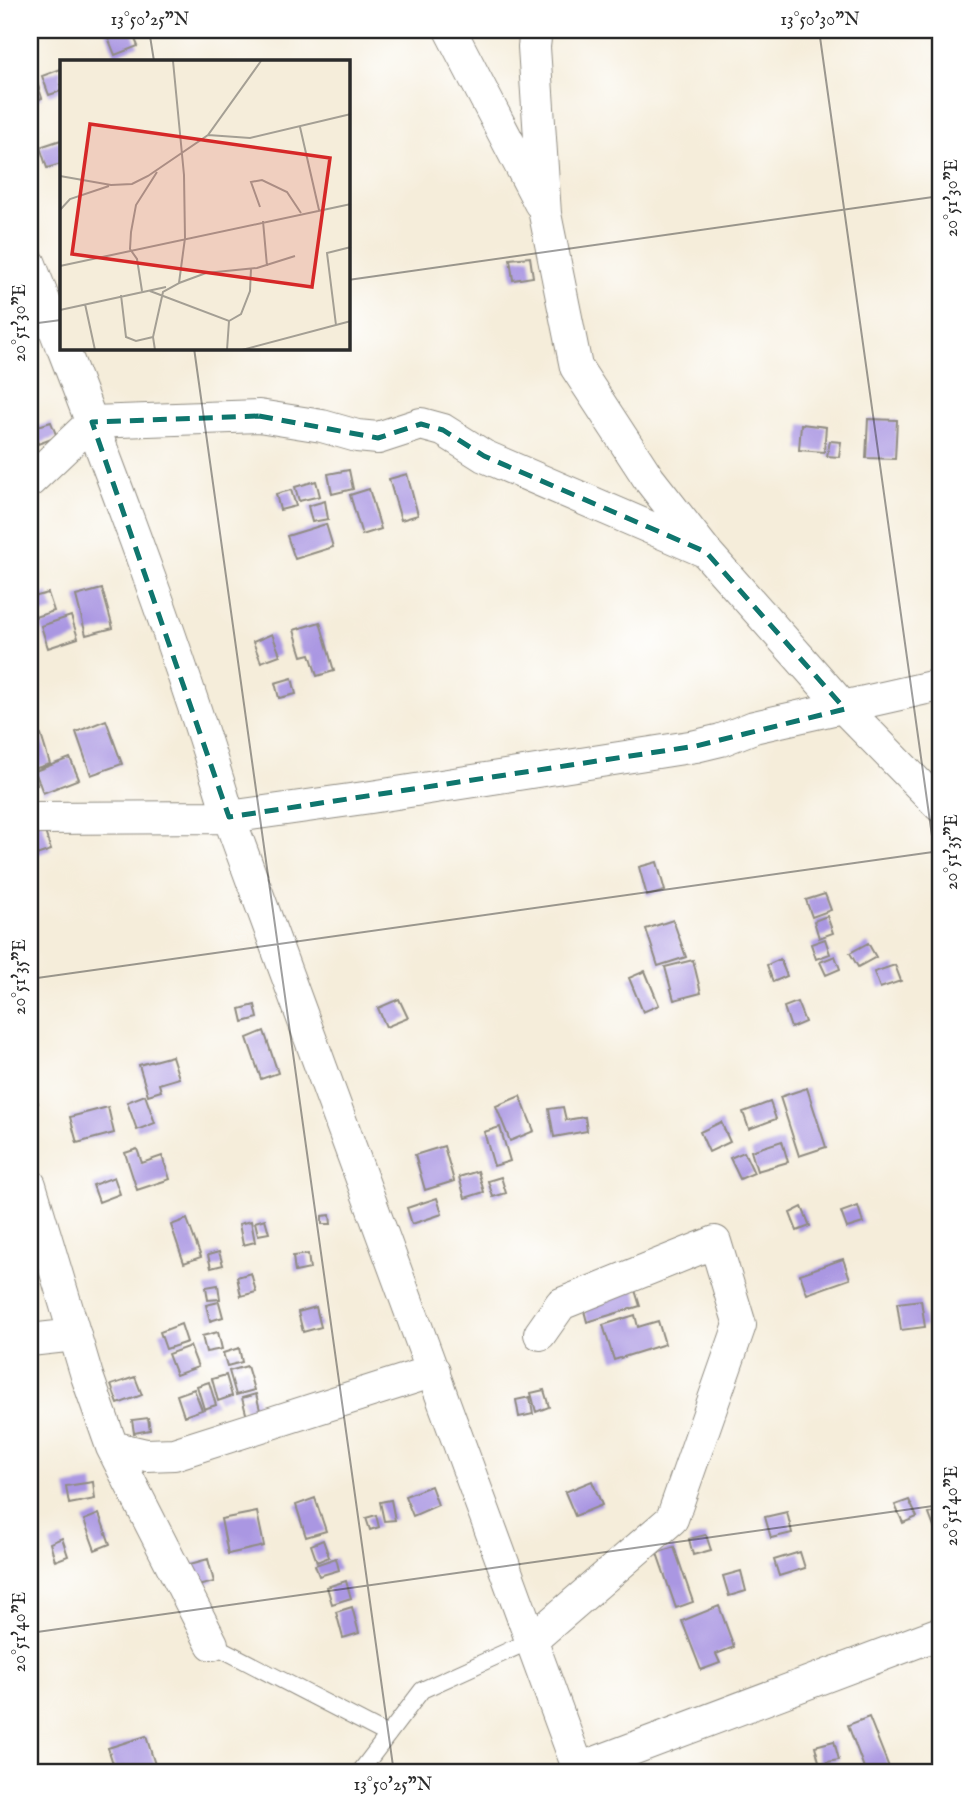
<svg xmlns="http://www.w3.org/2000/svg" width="970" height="1803" font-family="'IM FELL English',serif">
<rect width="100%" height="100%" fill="#fff"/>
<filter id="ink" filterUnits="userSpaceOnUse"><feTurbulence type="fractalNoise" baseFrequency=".0143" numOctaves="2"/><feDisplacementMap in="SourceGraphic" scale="14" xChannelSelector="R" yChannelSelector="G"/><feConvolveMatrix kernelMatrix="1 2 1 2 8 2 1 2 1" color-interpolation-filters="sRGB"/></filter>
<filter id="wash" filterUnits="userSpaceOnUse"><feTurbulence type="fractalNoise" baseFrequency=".00686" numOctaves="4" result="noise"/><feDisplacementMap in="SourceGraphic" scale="28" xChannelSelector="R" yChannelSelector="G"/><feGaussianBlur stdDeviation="1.57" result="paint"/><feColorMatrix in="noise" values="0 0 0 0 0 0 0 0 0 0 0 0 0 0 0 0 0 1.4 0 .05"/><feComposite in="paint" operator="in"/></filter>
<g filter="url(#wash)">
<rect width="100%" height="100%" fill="#f5edda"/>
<g id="blocks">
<path fill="#aa97e2" d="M105 30H131L138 46 115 55Z
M30 59 35 74 30 76Z
M61 69V91L49 95 42 76Z
M36 79 42 98 30 102V81Z
M61 140V164L47 168 40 147Z
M530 257 533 277 513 280 510 259Z
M868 419 897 420 895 459 866 458Z
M51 422 57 437 38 444 32 428Z
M801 424 826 427 824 452 799 450Z
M830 441 841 442 839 457 827 456Z
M349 470 353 489 332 494 328 474Z
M407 474 418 515 401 520 389 479Z
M316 481 320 496 299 501 295 487Z
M369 489 381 529 362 535 350 495Z
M291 490 296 506 280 510 276 494Z
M325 501 328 519 312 522 308 506Z
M326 524 333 547 295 559 287 536Z
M102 589 113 628 86 635 76 596Z
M48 593 54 611 35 617 30 598Z
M71 616 78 638 48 648 41 626Z
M320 622 334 671 317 676 310 654 302 656 294 630Z
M272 634 280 655 261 662 253 642Z
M292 678 296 694 279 698 275 683Z
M106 720 122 764 91 775 76 732Z
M41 735 50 764 33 769 37 785 30 787V738Z
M940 752V769H939L935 753Z
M70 758 79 779 43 793 35 771Z
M41 820 51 850 30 857V824Z
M657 862 665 891 647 896 639 867Z
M825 894 831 910 812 917 806 900Z
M827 916 833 933 819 938 814 921Z
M673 920 686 957 658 966 646 929Z
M825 939 830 954 816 959 811 944Z
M868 943 876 957 858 967 850 953Z
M835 956 840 969 826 975 820 962Z
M780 959 787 976 773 982 767 965Z
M693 960 701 993 674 1000 665 967Z
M895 965 901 981 880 988 874 972Z
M645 971 659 1005 643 1012 629 978Z
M399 999 408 1018 386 1027 378 1008Z
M797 1002 805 1022 791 1028 784 1007Z
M255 1005 258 1018 243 1022 240 1009Z
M264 1031 278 1073 261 1079 247 1038Z
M172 1056 179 1078 159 1084 161 1091 148 1095 139 1065Z
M30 1084 38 1103 30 1106Z
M807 1088 826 1147 799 1156 780 1097Z
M145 1095 155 1123 137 1130 127 1102Z
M520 1096 534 1131 510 1141 496 1106Z
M770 1102 776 1119 749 1129 743 1112Z
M108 1107 114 1133 77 1143 70 1117Z
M563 1107 566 1120 585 1117 587 1131 554 1137 549 1109Z
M721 1122 730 1142 709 1152 700 1132Z
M500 1127 510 1161 494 1166 484 1132Z
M782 1141 788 1162 757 1171 751 1151Z
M444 1146 454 1181 425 1190 415 1155Z
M137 1149 142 1163 162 1156 170 1179 137 1190 125 1153Z
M744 1152 754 1173 740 1179 730 1158Z
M478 1171 484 1192 465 1198 459 1177Z
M114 1177 120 1194 99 1202 93 1185Z
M501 1177 506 1193 493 1197 488 1181Z
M437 1198 442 1214 412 1224 407 1208Z
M858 1206 863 1223 847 1228 841 1212Z
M802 1207 810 1226 797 1231 790 1213Z
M330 1215 331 1224H322V1216Z
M187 1219 201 1257 184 1263 171 1225Z
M265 1219 269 1233 258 1235 255 1222Z
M251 1221 255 1242 243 1245 239 1224Z
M219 1252 223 1265 211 1268 208 1255Z
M308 1254 310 1269 295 1272 293 1256Z
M843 1259 850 1279 807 1294 800 1274Z
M251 1273 256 1292 241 1296 237 1277Z
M218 1285 220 1299 208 1300 206 1287Z
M634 1287 640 1306 587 1322 582 1303Z
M921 1300 925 1327 901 1330 897 1303Z
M219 1302 223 1317 210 1321 206 1305Z
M316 1307 321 1327 303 1332 298 1312Z
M635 1315 638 1327 658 1321 665 1344 614 1360 603 1325Z
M181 1324 187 1342 166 1349 160 1332Z
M218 1332 222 1349 206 1352 202 1336Z
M190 1346 198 1367 176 1375 168 1354Z
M239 1348 242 1362 227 1366 223 1353Z
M247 1366 254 1390 236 1395 229 1371Z
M226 1375 232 1396 218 1401 212 1379Z
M135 1377 142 1395 118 1404 111 1385Z
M209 1382 216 1405 204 1409 197 1386Z
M194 1389 202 1410 184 1416 177 1395Z
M544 1390 549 1407 536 1412 531 1393Z
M256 1394 262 1418 248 1421 242 1398Z
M530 1397 533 1414 519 1417 516 1400Z
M148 1418 150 1430 134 1433 132 1420Z
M592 1481 602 1505 575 1516 565 1492Z
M93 1482 95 1499 69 1504 66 1486Z
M431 1486 438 1505 413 1516 405 1496Z
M315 1498 326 1531 306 1537 296 1505Z
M391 1500 395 1520 384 1521 380 1502Z
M909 1500 917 1517 903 1523 895 1505Z
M940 1510V1528L935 1530 929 1514Z
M257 1512 264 1546 228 1554 221 1519Z
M787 1512 792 1533 771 1538 765 1517Z
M99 1514 110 1544 95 1550 84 1520Z
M376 1515 379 1527 370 1530 366 1518Z
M706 1535 711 1550 693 1555 689 1539Z
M62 1538 68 1556 55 1561 50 1543Z
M323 1540 329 1557 317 1562 311 1545Z
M674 1547 693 1602 676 1608 657 1553Z
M800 1552 805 1568 779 1576 774 1560Z
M336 1558 339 1570 319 1576 315 1565Z
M208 1559 214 1582 189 1588 183 1566Z
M741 1571 746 1591 729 1596 723 1576Z
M346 1581 351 1598 332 1604 327 1587Z
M719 1606 734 1647 716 1654 720 1663 701 1670 682 1621Z
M352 1607 359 1633 343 1638 336 1612Z
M869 1717 890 1770 882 1773H866L848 1725Z
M146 1736 157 1771 150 1773H116L108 1748Z
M834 1741 839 1760 827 1762 830 1772 843 1769 844 1773H822L815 1746Z"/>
</g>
</g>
<g filter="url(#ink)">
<use href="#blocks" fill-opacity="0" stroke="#908c82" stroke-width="2"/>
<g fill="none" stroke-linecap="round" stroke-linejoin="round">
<defs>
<path id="lane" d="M212 1644 388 1735
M359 1773 422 1690 532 1640"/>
<path id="street" d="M450 30 540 203
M536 30 534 47 545 214 576 367 649 479 706 552 845 709 940 806
M30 264 61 345
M63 348C123 503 181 658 229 817L580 1773
M30 481 92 422 259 416 322 426 357 436 378 438 421 424 443 430 484 456 702 550
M30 818 229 817 371 797 696 746 721 740 754 727 940 685
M30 1185 87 1376 112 1447 212 1644
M30 1340 75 1335
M112 1447 146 1455 174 1454 434 1371
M532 1640 672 1519 740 1325 715 1242 561 1304 540 1334
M579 1769 940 1633"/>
</defs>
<use href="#lane" stroke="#908c82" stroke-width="18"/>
<use href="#street" stroke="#908c82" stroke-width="34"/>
<use href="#lane" stroke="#fff" stroke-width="16"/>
<use href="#street" stroke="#fff" stroke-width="32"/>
</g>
</g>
<path fill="none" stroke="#0f766e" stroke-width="5" stroke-dasharray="14 9" stroke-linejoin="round" d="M259 416 378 438 421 424 443 430 484 456 706 552 845 709 696 746 229 817 92 422Z"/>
<path fill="none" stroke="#2b2b2b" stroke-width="2" stroke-opacity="0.45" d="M149 30 154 61M819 30 940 893M348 280 940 196M30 324 61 320M194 348 394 1773M30 979 940 851M30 1633 940 1505"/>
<g transform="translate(60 60)">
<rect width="290" height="290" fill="#f5edda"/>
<path fill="none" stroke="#a49f94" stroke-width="2" d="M240 67 259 150M148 75 190 78 291 54M0 116 51 125 72 124 88 116 148 75 201 1M200 147 191 122 202 120 227 132 241 153M0 150 10 139 49 126M203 161 207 206M0 206 291 144M119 223 146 213 197 208 235 196M82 231 77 199 70 189 71 172 76 145 97 112M90 231 169 261 181 254 190 231 191 209M61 235 66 277 76 281 93 277M25 244 35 290M0 250 106 227M276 265 267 193 291 187M95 290 93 277 103 232 119 223 125 178 124 115 113 1M167 290 169 261M182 290 291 261"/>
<path fill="#d62828" fill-opacity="0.15" stroke="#d62828" stroke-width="3.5" d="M30 64 270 98 252 227 12 194Z"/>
<rect width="290" height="290" fill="none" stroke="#2b2b2b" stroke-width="3.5"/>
</g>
<rect width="970" height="1803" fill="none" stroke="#fff" stroke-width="77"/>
<rect x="38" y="38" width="894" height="1726" fill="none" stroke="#2b2b2b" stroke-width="2.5"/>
<g font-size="18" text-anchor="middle" fill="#2b2b2b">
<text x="150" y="25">13°50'25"N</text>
<text x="820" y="25">13°50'30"N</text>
<text transform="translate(951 198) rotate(-90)" y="6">20°51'30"E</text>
<text transform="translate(19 323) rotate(-90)" y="6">20°51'30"E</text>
<text transform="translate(951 852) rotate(-90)" y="6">20°51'35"E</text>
<text transform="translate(19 977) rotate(-90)" y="6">20°51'35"E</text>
<text transform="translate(951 1506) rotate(-90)" y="6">20°51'40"E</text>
<text transform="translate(19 1632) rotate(-90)" y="6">20°51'40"E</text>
<text x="393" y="1790">13°50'25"N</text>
</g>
</svg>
